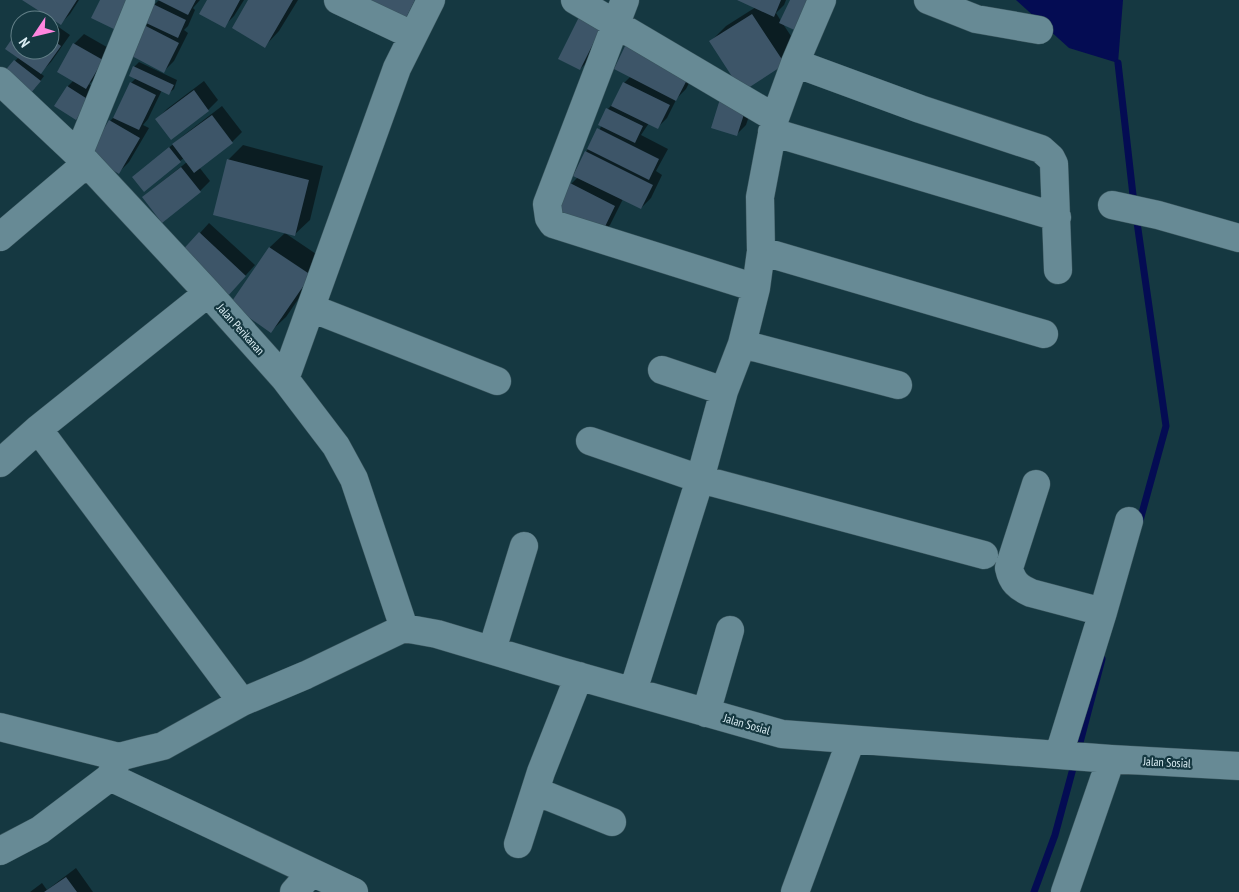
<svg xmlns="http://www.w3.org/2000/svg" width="1239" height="892" font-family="'PT Sans Narrow',sans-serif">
<rect width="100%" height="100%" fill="#153841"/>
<path fill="#040c53" d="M1016 0H1123L1118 63 1069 48Z"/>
<path fill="#0007" d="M24 0H79L70 14 60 24Z
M159 0H200L193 8 195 10 188 26 184 30 188 33 174 61 164 71 129 54 154 5Z
M208 0H244L234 16 224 26Z
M250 0H298L279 31 265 46Z
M740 0H786L784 5 776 13 781 21 791 0 783 24 799 48 784 63 711 41 726 26 756 7Z
M36 11 48 20H27Z
M610 18 590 59 580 69 559 59Z
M50 21 70 35 51 62 40 73 44 76 35 88 15 61 19 57 20 30V50H50Z
M84 34 112 50 96 78 89 84 98 90 86 108 76 118 68 86 74 80 58 71 74 44Z
M139 62 177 80 174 89 169 93 162 90 148 119 143 125 149 128 129 162 119 172 91 155 110 121 115 116 131 83 136 78 134 67Z
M698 65 686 89 677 98 667 118 658 127 649 123 641 135 668 149 656 171 662 175 651 198 641 208 623 199 610 225 600 235 571 184 578 177 586 152 602 125 608 109 615 101 624 83 631 76Z
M204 81 218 100 208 110 171 138 157 119 167 109Z
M755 98 746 125 736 135 712 127Z
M222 106 242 132 232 142 199 167 210 181 200 191 162 221 144 197 154 188 187 162 184 158 180 161 134 177 184 135Z
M243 145 323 166 310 220 295 234 228 160Z
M209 223 255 265 237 285 200 233Z
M285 233 325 260 286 317 271 331 231 304 270 247Z
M76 868 93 892H30L42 883 47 890Z"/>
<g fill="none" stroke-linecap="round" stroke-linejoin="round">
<path stroke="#040c53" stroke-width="7" d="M1118 63 1134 204
M1136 215 1166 426 1139 524
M1078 750 1102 659
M1034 892 1055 835 1075 761"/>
</g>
<path fill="#3d5568" d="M22 0H77L61 25Z
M100 0H132L120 32 91 18Z
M158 0H196L188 15Z
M207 0H240L225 28 199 14Z
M248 0H293L265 48 232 28Z
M359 0H415L404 22Z
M737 0H781L774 17Z
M790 0H816L801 33 779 23Z
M153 4 186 20 178 38 144 22Z
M752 14 785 64 742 92 709 41Z
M579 17 601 28 580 70 558 59Z
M142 24 179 43 164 73 128 54Z
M20 27V50H50V38L61 46 41 74 5 49Z
M73 43 103 60 86 89 57 72Z
M626 44 689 76 676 101 614 69Z
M14 60 41 81 30 94 3 73Z
M133 66 174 85 169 95 129 76Z
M130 82 156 95 139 130 113 118Z
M623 82 670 105 658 129 611 106Z
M67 86 89 100 76 120 54 106Z
M194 90 209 111 171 140 155 119Z
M720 99 746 108 737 136 711 128Z
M606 108 643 126 635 143 598 125Z
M212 115 233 143 194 173 172 144Z
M109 120 140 138 119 174 89 155Z
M597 128 659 159 649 180 587 149Z
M169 147 181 162 144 192 132 177Z
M585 151 653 185 641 209 573 176Z
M227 159 309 180 295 236 213 215Z
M181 167 201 192 162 223 142 197Z
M570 183 615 206 600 237 555 214Z
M199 232 246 276 227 297 179 254Z
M269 247 311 275 271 333 230 304Z
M66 877 77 892H44Z"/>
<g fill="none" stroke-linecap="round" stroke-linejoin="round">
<defs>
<path id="minor" d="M338 0 412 35
M575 0 775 118
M625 0 547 204 549 218 553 224 756 288
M928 0 976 19 1039 30
M795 63 920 109 1041 149 1051 158 1054 164 1058 270
M0 81 87 163 208 293 285 379 336 446 354 479 404 628
M772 132 1057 217
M78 155 141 0
M1112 205 1158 215 1239 238
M0 237 87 163
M761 251 1044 334
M311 308 497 381
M742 344 898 385
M662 370 724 391
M285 379 397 68 431 0
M38 429 242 702
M590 441 700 479 984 555
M0 463 38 429 208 293
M1036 484 1009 568C1012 582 1018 587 1031 593L1103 612 1059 754
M1103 612 1129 521
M492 650 524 546
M633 691 700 479 724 391 742 344 756 288 761 251 760 197 775 118 795 63 822 0
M706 713 730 630
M0 727 119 757 142 751 163 746 242 702 306 675 404 628 437 634 560 671 782 734 1111 759 1239 766
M110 777 354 892
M535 791 612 822
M518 844 541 772 579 676
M0 851 40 830 110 777 117 761
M294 892 311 873
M795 892 851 740
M1065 892 1111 759"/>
</defs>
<use href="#minor" stroke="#39555d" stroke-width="29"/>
<use href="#minor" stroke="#678a95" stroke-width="28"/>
</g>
<g text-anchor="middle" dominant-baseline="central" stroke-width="4.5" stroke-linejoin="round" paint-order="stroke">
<g font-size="12" fill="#dbeef4" stroke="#153841">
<text transform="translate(241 329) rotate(48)">Jalan Perikanan</text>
<text transform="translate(747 724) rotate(16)">Jalan Sosial</text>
<text transform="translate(1167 762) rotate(3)">Jalan Sosial</text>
</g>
</g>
<g transform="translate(35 35) rotate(235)"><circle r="24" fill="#153841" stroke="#648189"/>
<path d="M0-4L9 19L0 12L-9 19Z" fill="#ff85df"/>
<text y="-8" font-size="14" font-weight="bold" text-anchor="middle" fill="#dbeef4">N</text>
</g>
</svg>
